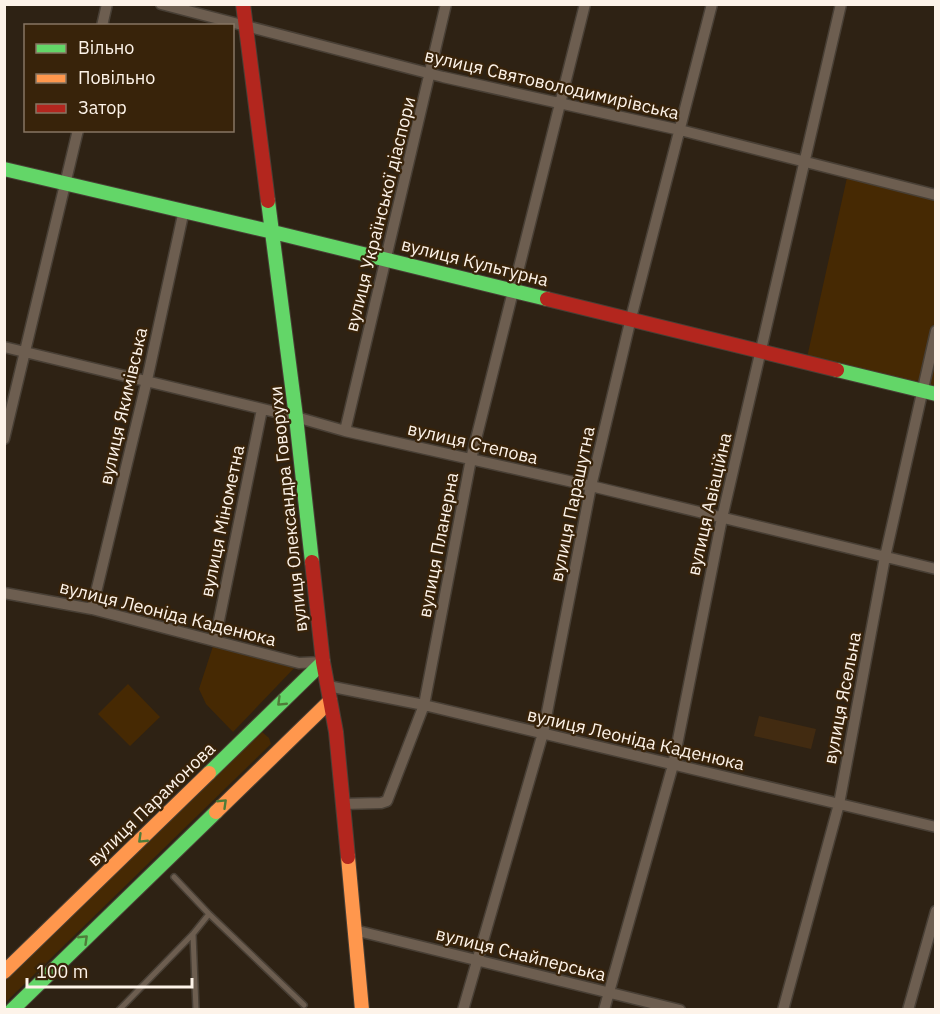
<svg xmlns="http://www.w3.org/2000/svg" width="940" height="1014" font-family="'IBM Plex Sans',sans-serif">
<rect width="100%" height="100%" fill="#2e2214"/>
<path fill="#422b11" d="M759 716 816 729 811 749 754 736Z"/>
<path fill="#462903" d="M848 173 935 195V394L806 362Z
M215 640 299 663 233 732 206 704 199 689Z
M128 684 160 717 130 746 98 714Z
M261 731 269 738 271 744 5 1003V980Z"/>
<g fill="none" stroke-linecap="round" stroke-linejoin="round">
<defs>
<path id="lane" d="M174 877 209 914 304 1005
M193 934 196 1010
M119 1010 193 934 209 914"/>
<path id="street" d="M161 4 443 77 680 130 936 195
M102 26 107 4
M4 347 296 417 345 431 591 486 936 569
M345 431 446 4
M4 439 78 130
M4 593 92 609 299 663 323 662
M92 609 147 380 184 210
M215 640 262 409
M328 686 424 705 936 827
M342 804 381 803 387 801 424 705 471 459 585 4
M354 930 680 1010
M463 1010 543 733 591 486 631 318 712 4
M604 1010 673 765 722 518 841 4
M783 1010 839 804 885 557 936 331
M908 1010 936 911"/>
<path id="fast" d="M4 169 273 232
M268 201 296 417 312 562
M273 232 547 299
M837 370 936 394
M209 773 323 662
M12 1010 216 812"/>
<path id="slow" d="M216 812 330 701
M348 857 362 1010
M4 972 209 773"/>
<path id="jam" d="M243 4 268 201
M547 299 837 370
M312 562 323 662 336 732 348 857"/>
</defs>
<use href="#lane" stroke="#483f35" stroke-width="8"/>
<use href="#street" stroke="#483f35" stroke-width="13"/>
<use href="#fast" stroke="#483f35" stroke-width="16"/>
<use href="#slow" stroke="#483f35" stroke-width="16"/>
<use href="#jam" stroke="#483f35" stroke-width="16"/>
<use href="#lane" stroke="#6d5e50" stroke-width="5"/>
<use href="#street" stroke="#6d5e50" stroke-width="10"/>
<use href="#fast" stroke="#63d668" stroke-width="14"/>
<use href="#slow" stroke="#ff974d" stroke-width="14"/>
<use href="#jam" stroke="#b3261e" stroke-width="14"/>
</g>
<defs><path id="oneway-chevron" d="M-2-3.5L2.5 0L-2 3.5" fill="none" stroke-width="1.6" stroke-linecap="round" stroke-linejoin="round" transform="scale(1.5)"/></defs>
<g stroke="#4e7c39">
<use href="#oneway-chevron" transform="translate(281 702) rotate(136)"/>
<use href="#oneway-chevron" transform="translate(223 803) rotate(-44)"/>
<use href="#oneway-chevron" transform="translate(142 839) rotate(136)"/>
<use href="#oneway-chevron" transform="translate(84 939) rotate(-44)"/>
</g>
<g text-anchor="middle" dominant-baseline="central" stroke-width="4.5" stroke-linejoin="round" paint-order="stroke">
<g font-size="18" fill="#fdf3e9" stroke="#38230a">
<text transform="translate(552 84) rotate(13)">вулиця Святоволодимирівська</text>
<text transform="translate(380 214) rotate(-76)">вулиця Української діаспори</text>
<text transform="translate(475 262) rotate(14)">вулиця Культурна</text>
<text transform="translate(123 406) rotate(-77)">вулиця Якимівська</text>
<text transform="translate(473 443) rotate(13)">вулиця Степова</text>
<text transform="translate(572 504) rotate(-78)">вулиця Парашутна</text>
<text transform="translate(709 504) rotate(-77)">вулиця Авіаційна</text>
<text transform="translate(288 509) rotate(-96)">вулиця Олександра Говорухи</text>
<text transform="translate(222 521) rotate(-78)">вулиця Мінометна</text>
<text transform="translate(438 545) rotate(-79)">вулиця Планерна</text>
<text transform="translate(168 613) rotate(14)">вулиця Леоніда Каденюка</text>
<text transform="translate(842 698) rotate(-79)">вулиця Ясельна</text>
<text transform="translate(636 739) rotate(13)">вулиця Леоніда Каденюка</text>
<text transform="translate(151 804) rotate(-44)">вулиця Парамонова</text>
<text transform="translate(521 954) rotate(14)">вулиця Снайперська</text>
</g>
</g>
<rect width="940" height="1014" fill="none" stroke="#fdf3e9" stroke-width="12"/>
<rect x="24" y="24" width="210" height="108" fill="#38230a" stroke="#877663" stroke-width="1.5"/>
<rect x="36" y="44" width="30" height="9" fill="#63d668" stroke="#877663" stroke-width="1.5"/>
<text x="78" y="54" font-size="18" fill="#fdf3e9">Вільно</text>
<rect x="36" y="74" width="30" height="9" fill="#ff974d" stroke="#877663" stroke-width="1.5"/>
<text x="78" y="84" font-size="18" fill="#fdf3e9">Повільно</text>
<rect x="36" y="104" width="30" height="9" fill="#b3261e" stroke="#877663" stroke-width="1.5"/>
<text x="78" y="114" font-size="18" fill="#fdf3e9">Затор</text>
<path d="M27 978v9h165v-9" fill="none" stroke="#fdf3e9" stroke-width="3"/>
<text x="36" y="978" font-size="18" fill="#fdf3e9" stroke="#38230a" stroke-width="4.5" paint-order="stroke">100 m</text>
</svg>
